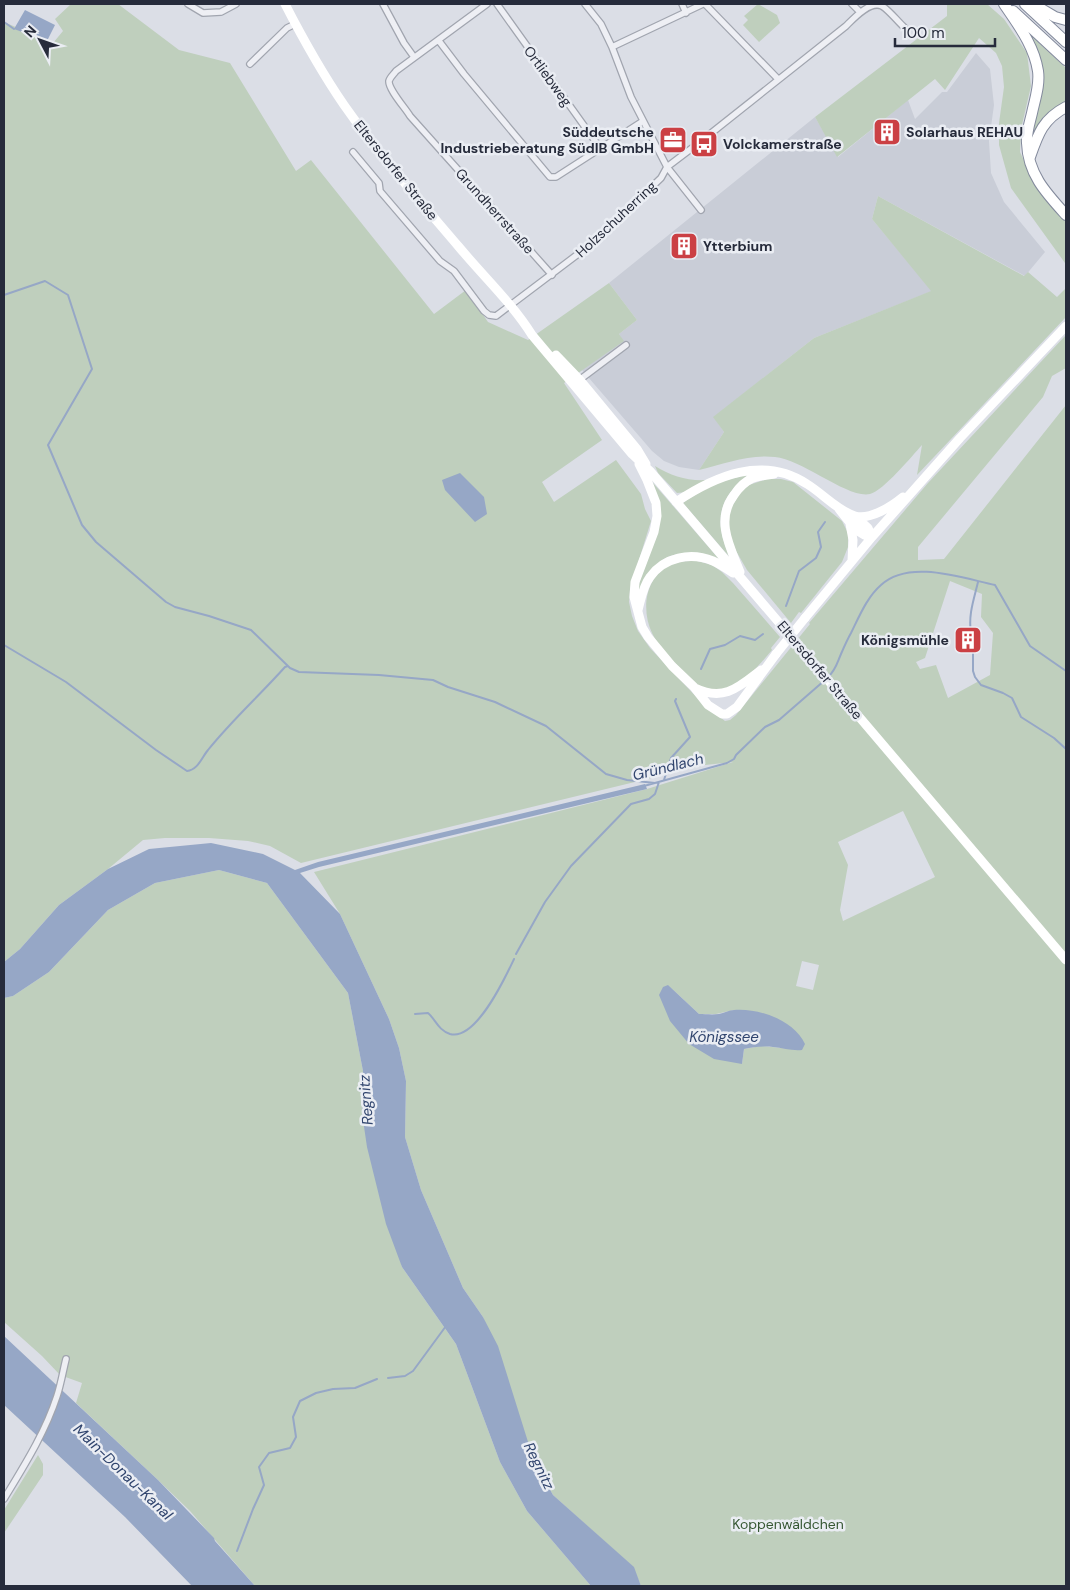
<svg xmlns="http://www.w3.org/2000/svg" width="1070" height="1590" font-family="'DM Sans',sans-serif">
<rect width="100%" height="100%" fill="#dbdee6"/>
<path fill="#c9cdd7" d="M976 53 990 69 994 105 989 141 991 173 1004 202 1045 252 1025 276 878 196 872 219 932 291 814 338 714 417 724 432 699 470 679 467 664 461 652 451 582 370 623 341 619 334 637 320 609 283 815 117 838 157 908 100 915 119 942 92H947Z"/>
<path fill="#bfcfbd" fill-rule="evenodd" d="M71 4H118L179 50 230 63 296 171 311 160 434 314 466 290 488 322 528 340 609 283 637 320 619 334 624 341 564 383 602 440 542 482 554 502 616 460 641 494 645 509 651 521 630 589 629 602 632 616 638 631 650 648 703 704 725 721 730 720 736 715 810 624 809 623 928 483 1066 335V368L1052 376 1043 397 918 547V560L944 559 1066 405V1586H641L633 1567 553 1495 534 1461 483 1317 463 1288 421 1190 405 1137 406 1081 399 1048 389 1019 340 914 314 872 647 789 733 762 705 765 301 863 270 846 248 841 209 838H165L143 840 108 869 59 905 20 949 4 962V22L53 43 63 31 55 19ZM950 581 982 594 981 617 993 633 990 675 948 698 936 665 920 669 916 662 925 658ZM903 811 935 877 843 921 840 910 848 865 838 842ZM802 961 819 965 813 990 796 986ZM668 985 699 1014H716L734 1010 802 1050 761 1046 744 1049 742 1064Z
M758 4 777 15 780 23 759 42 743 25 748 20 744 16Z
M947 4H987L1004 19 1027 53 1031 86 1021 129 1020 152 1037 189 1066 220V317L917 475 922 445C912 456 883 491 870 494 848 499 802 459 775 457 749 454 724 464 699 470L724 432 713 417 814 338 931 291 872 219 878 196 1024 276 1028 272 1057 297 1065 289V263L1011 188 999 145V123L1004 87 1002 66 996 53 979 38 945 90 935 79 837 157 815 117 947 16Z
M1028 33 1066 68V104L1034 135 1029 142 1038 105Z
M655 466C671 476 687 481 706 480L687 492 677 493 658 473Z
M746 475V477C716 500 715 525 730 557L726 553 683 503 687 500 715 483Z
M647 476 719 559C701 553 677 549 661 561 653 568 646 581 640 590L638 589 640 580 657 535Z
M767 479H781L793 482 842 521 848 533V547L842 562 801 613 799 612 791 623 747 570 736 551 729 535 728 513 740 493 749 485Z
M697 561 712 565 722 572 733 583 780 637 771 648 772 650C758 666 742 688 718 691 701 693 688 678 678 666 668 656 658 646 652 633 641 610 645 577 670 565 678 561 688 561 697 561Z
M219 870 267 883 348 993 363 1071 362 1113 402 1267 456 1344 500 1462 527 1511 591 1586H255L190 1511 158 1480 76 1403 82 1383 60 1375 42 1356 4 1322V998L13 996 49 972 108 910 155 883Z
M38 1455 43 1464V1475L4 1533V1510Z"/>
<path fill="#96a7c6" d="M25 10 55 25 47 41 14 29Z
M460 473 484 497 487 514 475 522 445 490 442 480Z
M645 784 647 789 319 867 300 873 340 914 389 1019 399 1048 406 1081 405 1137 421 1190 463 1288 483 1317 498 1346 534 1461 553 1495 634 1567 641 1586H591L527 1511 500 1462 456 1344 402 1267 386 1224 367 1147 362 1113 363 1071 348 993 267 883 219 870 155 883 108 910 49 972 13 996 4 998V962L20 949 59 905 108 869 149 849 211 843 263 854 295 870 318 862Z
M668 985 699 1014C705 1014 712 1015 719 1014 724 1013 729 1010 734 1010 759 1008 794 1020 805 1044L802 1050C792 1051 783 1048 773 1047 764 1046 754 1047 744 1049L742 1064 714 1059 689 1044 670 1021 659 995 663 987Z
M4 1336 158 1480 214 1538 215 1541 255 1586H192L125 1517 4 1405Z"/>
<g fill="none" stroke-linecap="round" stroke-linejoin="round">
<path stroke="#96a7c6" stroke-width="2" d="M4 22 14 29
M4 295 45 281 68 295 92 369 48 445 82 525 96 542 166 602 175 607 209 616 251 630 290 668 299 672 379 675 433 680 448 687 495 702 546 726 606 774 627 780 655 783
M786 606 799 571 816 558 821 547 818 532 825 522
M971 633C968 615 974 599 978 582
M4 645 66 682 156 750 187 771C198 770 202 757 208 750 232 720 260 695 285 667L288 666
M973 650V671L975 677 981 685 1003 693 1012 698 1021 717 1054 738 1066 749
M701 669 710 649 725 645 740 636 755 640 763 634
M828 677C836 670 837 663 841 654 844 647 847 640 851 633 859 617 867 597 881 585 909 559 962 578 995 585L1030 646 1066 671
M664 780 671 758 690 737 675 701 676 699
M644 786 727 763 734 759 736 755 765 727 779 720 825 680
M516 954 545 902 571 866 631 804 649 799 655 794 659 782
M415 1014 428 1013C436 1020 438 1030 450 1034 476 1041 505 978 514 959
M388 1378 405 1376 413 1371 446 1326
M237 1551 253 1509 264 1485 259 1467 269 1453 290 1448 296 1437 293 1417 300 1401 316 1393 333 1389 355 1388 377 1379"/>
<defs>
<path id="minor" d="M188 4 203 13 221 12 236 4
M383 4 404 43 414 57
M487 4 396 71C394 74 390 77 389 81 388 89 406 109 410 116L552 275
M497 4 600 148
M585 4 601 24 612 47 631 97 667 167 701 210
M682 4 686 13
M705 4 778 79
M852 4 860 12
M439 41 464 74 550 177H556L643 121
M612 47 703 4
M250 64 287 28 295 24
M353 152 379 183 380 191 440 261 454 271 484 311 489 315 496 316 594 242 661 178 667 167 700 142 846 26C853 19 870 0 882 6 890 11 898 22 905 28
M578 381 626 345
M4 1499C24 1466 45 1433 57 1396 61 1384 63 1371 66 1359"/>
<path id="motorway" d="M1004 4C1018 25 1034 45 1038 71 1040 85 1035 99 1032 113 1030 122 1026 133 1027 143 1028 174 1046 193 1066 215
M1025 4 1066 42
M1033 4 1055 17 1066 20
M1013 11 1066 60
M1030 157C1038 134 1043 119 1066 107"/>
</defs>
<use href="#minor" stroke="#a1a5af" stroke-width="8"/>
<use href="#motorway" stroke="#838a9c" stroke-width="12"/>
<use href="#minor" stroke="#eeeff4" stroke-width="5.5"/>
<path stroke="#fff" stroke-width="9" d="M285 4C303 39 322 73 344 105 379 155 420 201 459 247 483 276 512 303 532 335L632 454 650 471 1066 960
M556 355 580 380 637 449 646 464
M639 464 647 480 656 503 657 516 654 532 635 582 634 597 642 627 648 637 672 666 694 687 708 705 722 714H727L737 707 776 654
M676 502C715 476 763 455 807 484 822 493 838 511 855 516 871 520 892 506 903 497
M839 509C847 519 858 536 872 537
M855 516 868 528 872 537
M850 524 853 540 852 561
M740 572C730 547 715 520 734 495 738 489 744 482 751 479 757 476 767 475 774 474
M638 610C641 599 643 586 650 577 664 557 691 552 713 561 720 564 727 569 733 573
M805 618 872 537 960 438 1066 326
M695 688C724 702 739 687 761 670"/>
<use href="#motorway" stroke="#fff" stroke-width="10"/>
<path stroke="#fff" stroke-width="9" d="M776 654 805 618"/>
</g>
<defs>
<symbol id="building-square" viewBox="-11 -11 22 22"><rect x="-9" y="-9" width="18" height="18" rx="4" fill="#cb4044" stroke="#eaedf3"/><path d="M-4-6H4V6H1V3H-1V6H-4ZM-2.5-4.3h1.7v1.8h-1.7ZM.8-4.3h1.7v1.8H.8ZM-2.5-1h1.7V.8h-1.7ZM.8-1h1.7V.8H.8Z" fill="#fff"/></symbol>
<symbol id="office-square" viewBox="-11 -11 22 22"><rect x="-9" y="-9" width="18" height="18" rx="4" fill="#cb4044" stroke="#eaedf3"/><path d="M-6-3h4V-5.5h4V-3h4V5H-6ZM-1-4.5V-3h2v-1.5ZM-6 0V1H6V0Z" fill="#fff"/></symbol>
<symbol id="bus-square" viewBox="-11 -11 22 22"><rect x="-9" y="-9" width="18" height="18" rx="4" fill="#cb4044" stroke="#eaedf3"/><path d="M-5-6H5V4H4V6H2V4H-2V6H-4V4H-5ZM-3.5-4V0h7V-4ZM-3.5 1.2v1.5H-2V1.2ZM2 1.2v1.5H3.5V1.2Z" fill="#fff"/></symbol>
</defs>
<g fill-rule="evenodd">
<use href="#building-square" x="871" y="116" width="32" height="32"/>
<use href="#office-square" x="657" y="124" width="32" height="32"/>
<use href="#bus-square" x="688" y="128" width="32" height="32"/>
<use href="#building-square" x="668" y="230" width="32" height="32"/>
<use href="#building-square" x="952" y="624" width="32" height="32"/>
</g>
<g text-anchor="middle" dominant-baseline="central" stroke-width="5" stroke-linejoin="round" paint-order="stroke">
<g font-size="14" fill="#262b3b" stroke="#eaedf3">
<text transform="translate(548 76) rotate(54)">Ortliebweg</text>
<text transform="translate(396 170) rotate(51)">Eltersdorfer Straße</text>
<text transform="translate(495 211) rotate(48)">Grundherrstraße</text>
<text transform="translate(616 219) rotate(-43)">Holzschuherring</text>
<text transform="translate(820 670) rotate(50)">Eltersdorfer Straße</text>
</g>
<g font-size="14" font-weight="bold" fill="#262b3b" stroke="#eaedf3" text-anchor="start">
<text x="654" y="132" text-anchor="end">Süddeutsche<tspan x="654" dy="16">Industrieberatung SüdIB GmbH</tspan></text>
<text x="906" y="132">Solarhaus REHAU</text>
<text x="723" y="144">Volckamerstraße</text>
<text x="703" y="246">Ytterbium</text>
<text x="949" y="640" text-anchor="end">Königsmühle</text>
</g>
<g font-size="14" fill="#365733" stroke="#eaedf3">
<text x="788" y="1524">Koppenwäldchen</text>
</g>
<g font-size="15" font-style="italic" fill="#31456e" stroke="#eaedf3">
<text transform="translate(668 767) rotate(-14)">Gründlach</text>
<text x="724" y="1037">Königssee</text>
<text transform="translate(366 1100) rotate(-94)">Regnitz</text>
<text transform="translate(539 1466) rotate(64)">Regnitz</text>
<text transform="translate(123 1472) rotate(44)">Main-Donau-Kanal</text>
</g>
</g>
<rect width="1070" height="1590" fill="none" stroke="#262b3b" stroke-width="10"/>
<g transform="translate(40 40) rotate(311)" stroke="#eaedf3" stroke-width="4" paint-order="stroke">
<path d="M0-4L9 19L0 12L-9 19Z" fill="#262b3b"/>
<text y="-8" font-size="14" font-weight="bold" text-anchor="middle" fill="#262b3b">N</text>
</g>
<path d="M895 38v8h100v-8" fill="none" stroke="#262b3b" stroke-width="2.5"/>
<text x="902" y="38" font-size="15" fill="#262b3b" stroke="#eaedf3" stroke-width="4" paint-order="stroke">100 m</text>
</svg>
